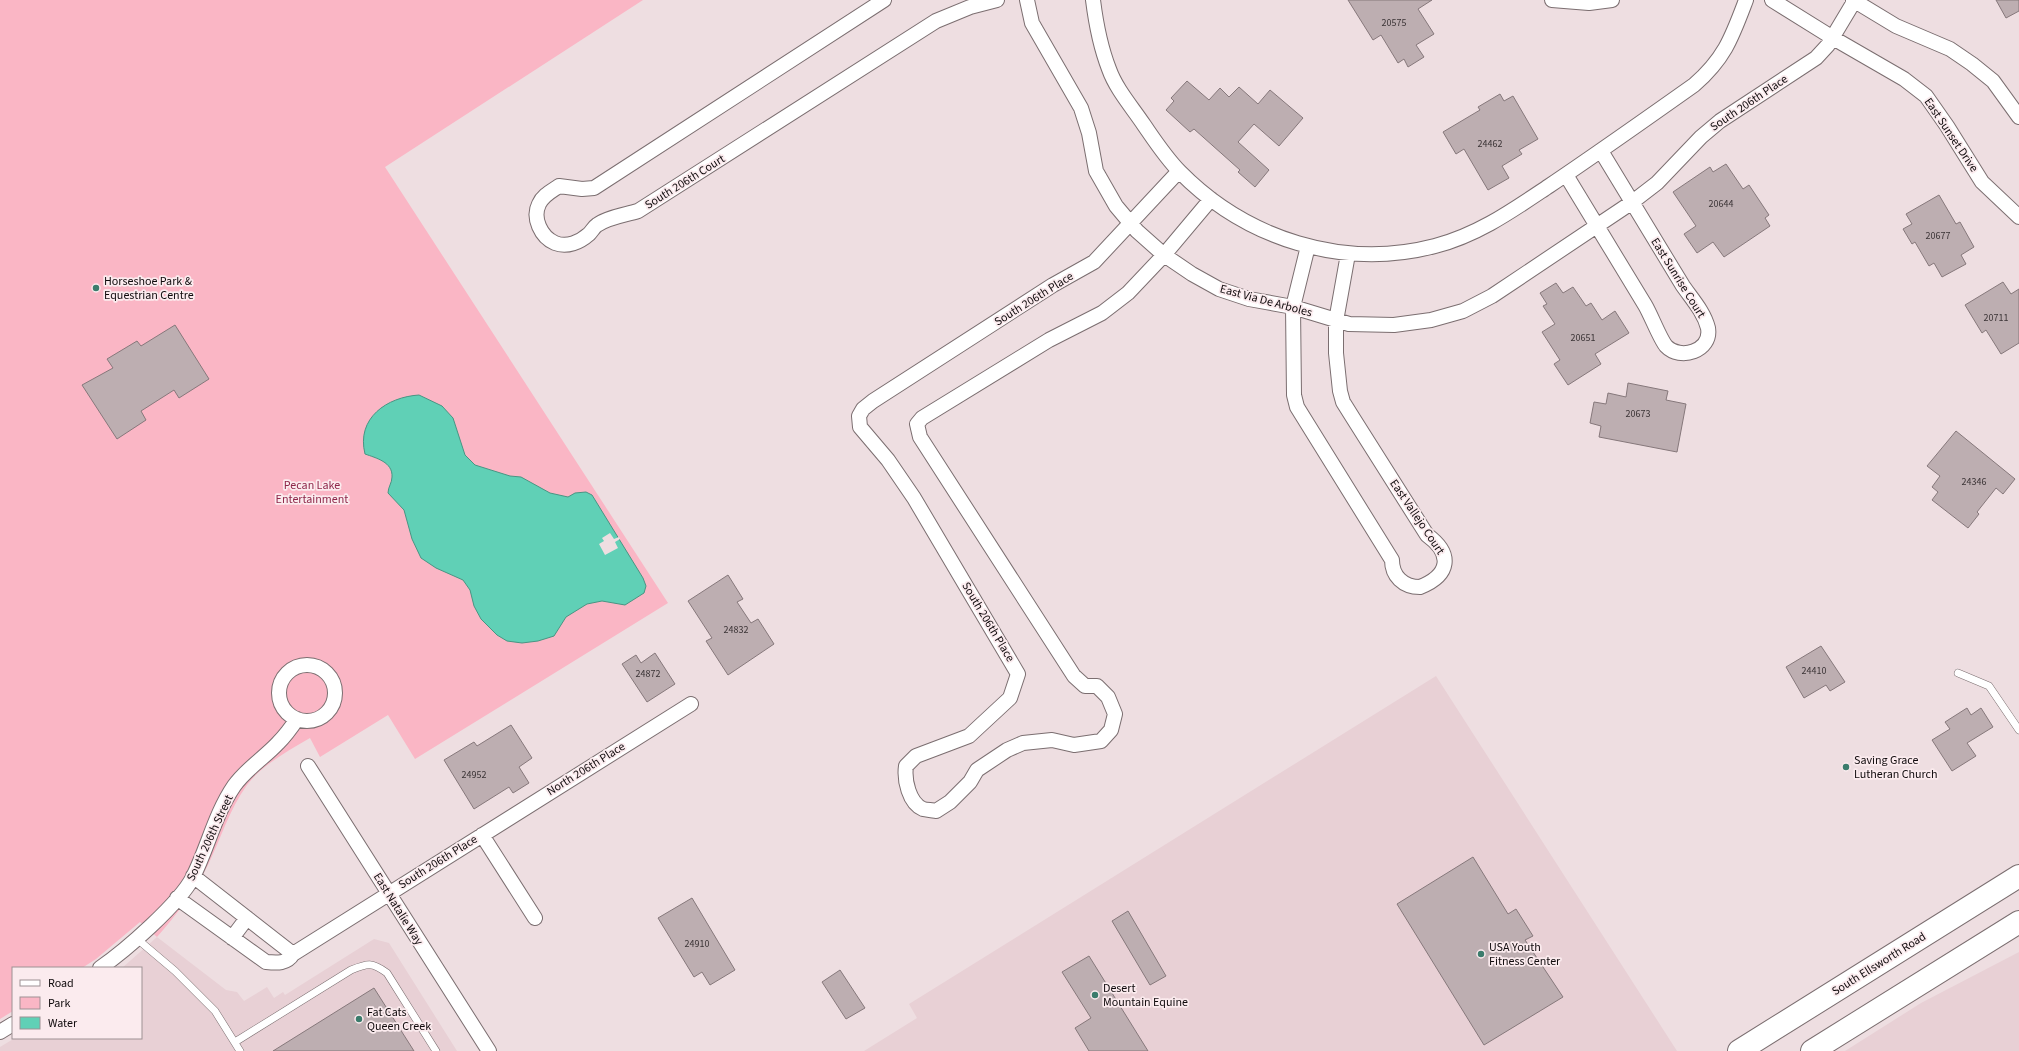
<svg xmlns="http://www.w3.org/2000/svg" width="2019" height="1051" font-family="'Source Sans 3',sans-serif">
<rect width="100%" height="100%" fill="#eedee1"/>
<path fill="#e8d0d5" d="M1436 676 1677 1051H864L917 1018 909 1004Z
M157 937 226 990 237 992 244 1001 267 987 274 998 283 992 285 995 374 939 389 943 457 1051H0V1047L15 1038H141V968H122Z
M2019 952V1051H1845L1921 1003Z"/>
<path fill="#fab6c5" d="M0 0H643L385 167 668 603 415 759 388 715 320 757 310 738C288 751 263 764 247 785 229 810 221 838 208 865 195 891 176 915 157 937L140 922 96 959 82 968H13V1011L0 1019Z"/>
<path fill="#60d0b6" stroke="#489583" d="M419 395 442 406 453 418 465 455 475 465 510 476 521 477 550 493 568 497 575 493 586 492 592 495 643 578 646 586 644 593 625 605 602 601 587 604 566 617 554 636 538 641 522 643 507 641 497 635 481 619 474 606 470 590 463 580 436 568 421 558 412 539 404 510 388 493C388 487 392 483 392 477 393 462 376 458 365 454 356 418 387 397 419 395Z"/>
<path fill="#eedee1" d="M610 533 614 539 619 537 620 539 615 542 618 548 605 555 599 544 604 541 602 538Z"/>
<path fill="#bdaeb1" stroke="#86787b" d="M1348 0H1432L1418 9 1434 34 1416 45 1424 57 1408 67 1404 59 1398 63 1381 35 1373 40Z
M1996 0H2019V11L2006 18Z
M1187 81 1209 100 1220 88 1229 97 1239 87 1258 104 1270 90 1303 118 1279 146 1254 124 1238 142 1269 170 1255 187 1238 172 1240 170 1194 129 1190 132 1166 110 1174 101 1171 98Z
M1500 94 1504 101 1513 96 1538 139 1519 150 1522 154 1502 166 1509 178 1488 190 1464 149 1456 154 1443 132 1480 110 1478 107Z
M1726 164 1743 189 1749 185 1769 215 1765 218 1770 226 1724 257 1713 242 1697 253 1684 234 1696 226 1673 192 1710 167 1713 172Z
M1939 195 1956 224 1960 222 1974 247 1961 255 1966 264 1942 277 1934 263 1929 266 1915 242 1912 244 1903 229 1912 224 1906 214Z
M2003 282 2011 294 2019 289V343L2001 354 1986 330 1982 333 1965 305Z
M1556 283 1563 293 1573 287 1586 306 1591 303 1602 320 1615 311 1629 333 1595 354 1601 364 1568 385 1554 364 1560 360 1542 332 1555 324 1543 306 1547 304 1540 293Z
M175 325 209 379 179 398 174 390 141 411 146 420 117 439 82 385 113 368 107 359 137 341 141 346Z
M1628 383 1668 391 1666 400 1686 404 1677 452 1599 437 1601 426 1590 423 1594 402 1606 404 1608 393 1626 397Z
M1956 431 2015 479 2003 494 1996 488 1977 512 1979 514 1968 528 1932 500 1938 492 1932 487 1940 476 1927 466Z
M728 575 743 599 737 602 751 623 758 619 774 644 728 675 706 641 712 638 688 601Z
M1821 646 1845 682 1830 691 1826 685 1804 698 1786 667Z
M655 653 675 684 647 702 622 664 636 655 641 663Z
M1967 708 1971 715 1981 708 1993 727 1967 743 1976 756 1952 771 1932 740 1950 729 1945 722Z
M511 725 532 758 519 767 529 783 513 793 509 787 474 809 444 760 474 742 477 746Z
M1473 857 1508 914 1516 909 1533 936 1525 940 1563 997 1484 1045 1397 904Z
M692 898 735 970 710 985 702 972 694 977 658 918Z
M1128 911 1166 976 1150 985 1112 921Z
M1089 956 1148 1051H1089L1075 1028 1091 1018 1062 972Z
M840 970 865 1008 846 1019 822 982Z
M374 988 414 1051H273Z"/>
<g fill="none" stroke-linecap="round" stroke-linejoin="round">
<defs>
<path id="lane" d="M1958 673 1989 686 2019 730
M136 938 175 971 215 1011 240 1051
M235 1042 351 970C368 963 372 962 387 973L436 1051"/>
<path id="street" d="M884 0 594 188 582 189 559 186C552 191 543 195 539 204 532 218 541 237 555 243 567 248 580 242 589 234 592 231 594 227 597 225 608 217 625 215 638 211L936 21 970 7 997 0
M1027 0 1032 23 1081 108 1089 133 1096 171 1116 206 1137 231 1164 255 1192 274 1219 289 1249 299 1293 307 1349 324 1394 325 1431 320 1463 311 1492 296 1631 203 1657 183 1701 137 1720 121 1816 58 1828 45 1855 0
M1093 0C1096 24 1100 46 1109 69 1116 89 1132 107 1144 125 1155 141 1166 158 1180 172 1246 239 1343 270 1435 246 1478 235 1513 210 1549 186 1598 153 1646 119 1694 85 1725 58 1732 37 1746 0
M1552 0 1589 3 1612 0
M1772 0 1833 38 1904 79 1926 96 1947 126 1982 182 2019 217
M1853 0 1896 26 1950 49 1972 64 1993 81 2019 117
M1179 171 1094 262 1053 285 873 401 863 409 859 416 860 427 888 460 914 498 1018 674 1010 698 969 736 916 756 906 766C904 780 909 803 923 809 927 810 932 810 936 811L950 802 970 782 977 770 1007 750 1023 743 1052 740 1074 745 1101 741 1111 730 1115 714 1108 697 1097 686H1085L1074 676 920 437 917 424 922 418 1049 340 1102 313 1128 293 1164 255 1211 199
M1566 175C1592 218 1619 262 1645 305 1651 315 1660 339 1666 346 1680 361 1712 351 1708 328 1704 312 1692 299 1683 286L1601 151
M1308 246 1293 307 1294 395 1297 407 1392 560C1392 576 1403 587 1420 587 1450 575 1453 554 1427 535L1353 418 1343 402 1340 391 1336 353V321L1348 254
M279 693a28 28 0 1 1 56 0a28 28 0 1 1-56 0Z
M308 766 489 1051
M482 835 535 918
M193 876 293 954
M177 898 266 962C277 963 287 964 293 954L691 704
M232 938 247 918
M100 968C125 951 180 903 193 877 208 847 215 814 234 786 246 769 264 758 278 743 285 736 291 728 297 719
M0 1032 13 1024"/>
<path id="primary" d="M1739 1051 2019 876
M1812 1051 2019 922"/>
</defs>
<use href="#lane" stroke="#7b6e70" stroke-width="8"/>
<use href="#street" stroke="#7b6e70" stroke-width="16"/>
<use href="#primary" stroke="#7b6e70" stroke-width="24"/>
<use href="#lane" stroke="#fff" stroke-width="7"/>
<use href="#street" stroke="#fff" stroke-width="14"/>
<use href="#primary" stroke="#fff" stroke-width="22"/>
</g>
<g fill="#3b7c6c" stroke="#fbebee" stroke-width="1.5">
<circle cx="96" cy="288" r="4"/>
<circle cx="1846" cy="767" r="4"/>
<circle cx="1481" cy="954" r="4"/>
<circle cx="1095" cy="995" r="4"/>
<circle cx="359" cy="1019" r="4"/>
</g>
<g text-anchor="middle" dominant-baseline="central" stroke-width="3.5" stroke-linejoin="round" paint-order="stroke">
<g font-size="10" fill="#3a3335">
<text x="1394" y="23">20575</text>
<text x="1490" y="144">24462</text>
<text x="1721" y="204">20644</text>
<text x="1938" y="236">20677</text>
<text x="1996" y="318">20711</text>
<text x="1583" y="338">20651</text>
<text x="1638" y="414">20673</text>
<text x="1974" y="482">24346</text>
<text x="736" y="630">24832</text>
<text x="1814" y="671">24410</text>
<text x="648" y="674">24872</text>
<text x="474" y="775">24952</text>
<text x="697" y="944">24910</text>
</g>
<g font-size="12" fill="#0f0a0c" stroke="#fbebee">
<text transform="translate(1749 103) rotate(-34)">South 206th Place</text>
<text transform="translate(1951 135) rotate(56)">East Sunset Drive</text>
<text transform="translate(685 182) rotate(-32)">South 206th Court</text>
<text transform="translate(1678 278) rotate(58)">East Sunrise Court</text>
<text transform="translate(1034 299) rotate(-32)">South 206th Place</text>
<text transform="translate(1266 301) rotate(15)">East Via De Arboles</text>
<text transform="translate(1417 517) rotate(56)">East Vallejo Court</text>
<text transform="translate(988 622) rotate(59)">South 206th Place</text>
<text transform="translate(586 769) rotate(-32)">North 206th Place</text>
<text transform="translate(210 838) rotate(-65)">South 206th Street</text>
<text transform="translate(438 862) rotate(-32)">South 206th Place</text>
<text transform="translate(398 909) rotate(58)">East Natalie Way</text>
<text transform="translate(1879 964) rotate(-32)">South Ellsworth Road</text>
</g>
<g font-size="12" fill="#0f0a0c" stroke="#fbebee" text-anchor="start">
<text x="104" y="281">Horseshoe Park &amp;<tspan x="104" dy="14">Equestrian Centre</tspan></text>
<text x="1854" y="760">Saving Grace<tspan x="1854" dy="14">Lutheran Church</tspan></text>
<text x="1489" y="947">USA Youth<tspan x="1489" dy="14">Fitness Center</tspan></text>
<text x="1103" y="988">Desert<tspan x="1103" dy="14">Mountain Equine</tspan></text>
<text x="367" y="1012">Fat Cats<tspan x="367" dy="14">Queen Creek</tspan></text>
</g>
<g font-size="12" fill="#8e274a" stroke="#fbebee">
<text x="312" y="485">Pecan Lake<tspan x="312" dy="14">Entertainment</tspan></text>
</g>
</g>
<rect x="12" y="967" width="130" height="72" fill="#fbebee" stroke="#9d9194"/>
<rect x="20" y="980" width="20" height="6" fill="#ffffff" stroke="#9d9194"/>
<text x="48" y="987" font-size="12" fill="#0f0a0c">Road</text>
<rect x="20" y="997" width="20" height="12" fill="#fab6c5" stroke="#9d9194"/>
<text x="48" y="1007" font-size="12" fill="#0f0a0c">Park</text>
<rect x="20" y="1017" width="20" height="12" fill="#60d0b6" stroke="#9d9194"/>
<text x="48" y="1027" font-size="12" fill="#0f0a0c">Water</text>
</svg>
